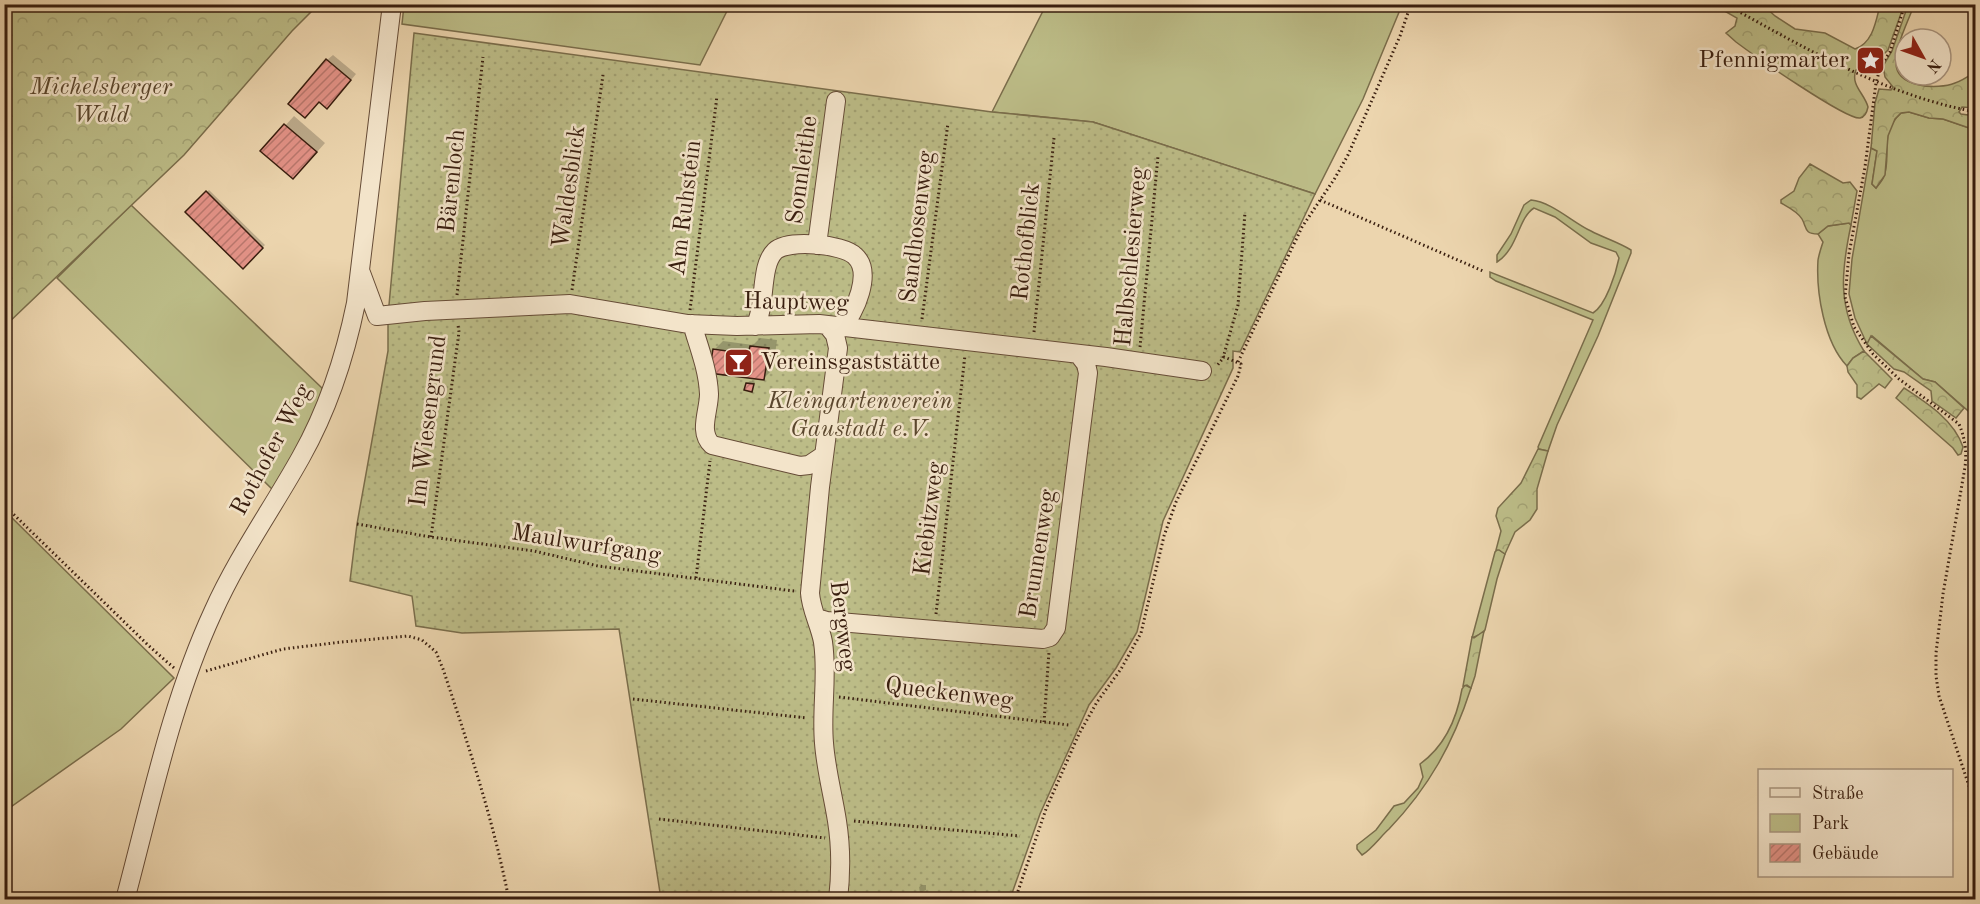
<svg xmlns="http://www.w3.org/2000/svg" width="1980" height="904" font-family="'Old Standard TT',serif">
<defs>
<pattern id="forest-crowns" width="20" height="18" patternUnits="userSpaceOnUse" patternTransform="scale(1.5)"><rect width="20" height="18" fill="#bcbc87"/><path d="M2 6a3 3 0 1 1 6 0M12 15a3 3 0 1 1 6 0" fill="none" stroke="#a2a173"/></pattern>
<pattern id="garden-dots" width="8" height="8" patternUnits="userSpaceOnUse" patternTransform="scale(1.5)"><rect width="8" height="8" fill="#bcbc87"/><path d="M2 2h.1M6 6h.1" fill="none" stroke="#a2a173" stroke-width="1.8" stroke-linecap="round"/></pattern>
<pattern id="building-hatch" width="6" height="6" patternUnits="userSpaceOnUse" patternTransform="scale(1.5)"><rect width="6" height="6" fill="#e39287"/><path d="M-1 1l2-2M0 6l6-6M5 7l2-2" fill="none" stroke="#b9776d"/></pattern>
</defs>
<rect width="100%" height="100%" fill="#ecd5ae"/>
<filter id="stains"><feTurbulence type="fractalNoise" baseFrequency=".00333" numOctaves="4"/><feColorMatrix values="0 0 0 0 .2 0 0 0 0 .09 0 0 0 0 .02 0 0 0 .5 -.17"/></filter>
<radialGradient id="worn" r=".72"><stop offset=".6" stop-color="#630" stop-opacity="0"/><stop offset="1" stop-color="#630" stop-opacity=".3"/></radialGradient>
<path fill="#bcbc87" stroke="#7a6d4b" stroke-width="1.5" d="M404 5V4L730 5 700 65 402 24Z
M1046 5H1402L1363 99 1315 194 1093 122 992 112Z
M1909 112 1929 118 1943 119 1975 130 1974 416 1935 382 1923 379 1872 336 1867 344 1855 318 1849 294 1852 259 1871 148 1877 151 1872 184 1876 188C1879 184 1883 180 1884 176 1892 156 1878 134 1901 113Z
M1531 200C1552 202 1572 222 1591 231 1604 238 1618 242 1631 250V253L1598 336 1557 425 1548 451 1539 449 1538 447 1593 320 1496 281 1490 277V272L1593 313C1606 305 1616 273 1619 258L1616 252 1591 243 1555 217 1534 208C1518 218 1518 249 1497 262V255L1511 234 1524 205Z
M131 205 322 388 320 405 273 490 57 278Z
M1849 223 1851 225C1841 272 1837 308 1864 351L1853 358 1847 366C1824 342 1816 292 1818 260 1819 254 1821 248 1823 242L1818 234 1828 226Z
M4 510 174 678 121 729 5 811Z
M1498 549 1505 554 1497 579 1485 630 1483 633 1472 638 1495 552Z
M1465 685 1471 688C1453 744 1429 787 1389 829 1380 837 1372 849 1362 855L1357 849V845L1376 830 1394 806 1404 803 1418 788 1423 777 1420 764C1445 746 1457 718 1462 689Z"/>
<path fill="url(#forest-crowns)" stroke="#7a6d4b" stroke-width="1.5" d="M5 4 323 5 314 9 292 31 184 155 5 326Z
M1714 5H1763L1775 16 1795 29 1825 33 1855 49C1873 43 1876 21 1880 5H1904L1888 50 1873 64 1856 70C1850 85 1865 94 1868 107 1867 112 1865 117 1860 118 1846 120 1752 54 1736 42L1726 33 1735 26 1737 18Z
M1908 5H1914C1908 22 1896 44 1896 63 1896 88 1938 90 1955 83 1962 81 1969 76 1975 72V108L1962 107 1959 112 1961 114 1975 116V130L1943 119 1929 118 1909 112 1901 113 1895 119 1888 136 1885 175 1876 188 1872 184 1877 151 1871 148 1875 103 1879 89 1891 90 1893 87 1885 77 1883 66 1892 51Z
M1810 164 1843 183 1850 182 1857 191 1851 225 1849 223 1828 226 1818 234C1804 234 1807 228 1802 219 1798 212 1788 207 1781 203V200L1794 191 1799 178Z
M1871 336 1923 379 1935 382 1964 408 1956 418 1932 401 1931 391 1904 372 1894 369 1867 344Z
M1864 351 1892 379 1885 388 1879 384 1861 399 1857 397V385L1848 372 1847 366 1853 358Z
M1904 388C1927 403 1954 420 1963 447L1961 454 1958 455 1953 448 1896 398Z
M1538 449 1548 451 1537 489V509L1530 520 1515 532 1505 554 1499 550H1496L1501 531 1496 516 1498 508 1521 483Z
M1484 631 1475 676 1471 688 1467 685 1463 686 1472 637 1474 638Z"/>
<path fill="url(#garden-dots)" stroke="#7a6d4b" stroke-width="1.5" d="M414 33 992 112 1093 122 1315 194 1240 352 1233 351V368L1163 521 1137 632 1116 668 1089 705 1040 814 1010 899H661L619 629 462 633 416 626 412 596 350 581 357 524 388 351V316Z"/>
<path fill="#0003" d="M333 55 356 74 333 102 327 60Z
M294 116 325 143 302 169 262 151Z
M209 190 265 245 243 267 187 212Z
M760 338 777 340 773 369 764 378 714 350 723 341 753 345Z
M750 381 755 382 751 390 747 383Z
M922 885H926V890L920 893 919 887Z"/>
<path fill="url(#building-hatch)" stroke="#391e0f" stroke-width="1.5" d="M326 59 351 80 327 109 319 102 305 118 288 104Z
M284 124 317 152 293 179 260 151Z
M206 191 263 248 243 269 185 212Z
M750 346 769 348 764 380 709 373 713 349 748 354Z
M746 383 754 384 752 392 744 390Z"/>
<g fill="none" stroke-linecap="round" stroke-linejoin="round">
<defs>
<path id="minor" d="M817 245 836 101
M361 273 377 316 425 311 570 304 688 324 737 326 819 324 1106 357 1202 371
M692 324C699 347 708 370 709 394 709 411 698 432 712 445L800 466 809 465 824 455
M827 325 835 335 838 348 820 487 810 593C811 610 820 625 823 642 828 676 821 709 824 743 826 770 833 795 837 821 841 846 841 874 838 900
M755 326C767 305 759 267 775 251 788 239 843 244 855 256 873 272 855 313 842 327
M817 618 827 621 1043 639 1050 637 1056 628 1088 373 1086 364 1079 355
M125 900C151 803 171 703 213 612 237 558 272 509 301 457 328 409 345 357 356 303L392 4"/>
</defs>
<use href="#minor" stroke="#664c37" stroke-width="20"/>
<path stroke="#391e0f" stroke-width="3" stroke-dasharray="1.5 3" stroke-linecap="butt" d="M1725 4C1805 48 1884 95 1976 112
M1905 4 1890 52 1881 65 1876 83 1865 167 1849 254 1845 297 1854 327 1873 354 1899 379 1959 424C1965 438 1967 452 1965 467L1943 594 1936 653V676L1939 696 1976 807
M1320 200 1483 271
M572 290 603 75
M457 295 483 57
M690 310 717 96
M922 319 948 123
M1034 332 1054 138
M1140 347 1158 156
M1223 358 1238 305 1245 212
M1238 362 1302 227 1335 178 1348 155 1400 36 1411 4
M4 505 149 646 174 668
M357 524 431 537 534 551 598 566 794 591
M431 537 459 332 458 325
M696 578 710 461
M936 614 965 355
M206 671 283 649 342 642 408 636 422 640 436 652 443 669C469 747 493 819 509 900
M839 697 1069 725
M633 699 807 718
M1044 722 1049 652
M659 819 825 838
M854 821 1020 836
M1015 900 1046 809 1079 734 1097 702 1121 669 1141 633 1164 536 1176 502 1238 376 1241 364 1224 357 1216 367"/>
<use href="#minor" stroke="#f3e4ca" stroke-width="18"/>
</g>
<defs>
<symbol id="sight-square" viewBox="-11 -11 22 22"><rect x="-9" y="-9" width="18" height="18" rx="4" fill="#8f2418" stroke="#f3e4ca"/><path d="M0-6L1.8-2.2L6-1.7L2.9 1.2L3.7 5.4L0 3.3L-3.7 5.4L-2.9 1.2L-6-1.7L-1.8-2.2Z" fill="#fff"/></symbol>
<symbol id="bar-square" viewBox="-11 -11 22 22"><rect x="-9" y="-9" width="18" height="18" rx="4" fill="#8f2418" stroke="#f3e4ca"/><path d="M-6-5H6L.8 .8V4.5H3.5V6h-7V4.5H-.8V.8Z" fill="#fff"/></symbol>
</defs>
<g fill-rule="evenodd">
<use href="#sight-square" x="1854" y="44" width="33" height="33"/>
<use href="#bar-square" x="722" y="346" width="33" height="33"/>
</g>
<g text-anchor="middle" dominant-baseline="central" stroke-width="5" stroke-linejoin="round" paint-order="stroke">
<g font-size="24" fill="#391e0f" stroke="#f3e4ca" text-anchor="end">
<text x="1849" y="61">Pfennigmarter</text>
<text x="760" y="363" text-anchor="start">Vereinsgaststätte</text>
</g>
<g font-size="24" font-style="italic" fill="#5a462d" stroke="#f3e4ca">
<text x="101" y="88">Michelsberger<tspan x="101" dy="28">Wald</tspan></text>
<text x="860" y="402">Kleingartenverein<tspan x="860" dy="28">Gaustadt e.V.</tspan></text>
</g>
<g font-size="24" fill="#391e0f" stroke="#f3e4ca">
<text transform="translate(803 170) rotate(-82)">Sonnleithe</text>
<text transform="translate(453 181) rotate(-84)">Bärenloch</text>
<text transform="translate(570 187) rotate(-82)">Waldesblick</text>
<text transform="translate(686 208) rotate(-83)">Am Ruhstein</text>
<text transform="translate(918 227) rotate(-83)">Sandhosenweg</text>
<text transform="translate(1027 242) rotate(-84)">Rothofblick</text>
<text transform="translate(1132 257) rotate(-85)">Halbschlesierweg</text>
<text transform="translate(796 303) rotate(1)">Hauptweg</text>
<text transform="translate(429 421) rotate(-83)">Im Wiesengrund</text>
<text transform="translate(272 450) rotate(-62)">Rothofer Weg</text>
<text transform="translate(930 519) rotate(-83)">Kiebitzweg</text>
<text transform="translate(586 545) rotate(9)">Maulwurfgang</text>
<text transform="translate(1039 554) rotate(-81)">Brunnenweg</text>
<text transform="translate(842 626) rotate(83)">Bergweg</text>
<text transform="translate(949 694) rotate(7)">Queckenweg</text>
</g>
</g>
<rect width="1980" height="904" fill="none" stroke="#ecd5ae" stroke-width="24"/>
<rect x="6" y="6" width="1968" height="892" fill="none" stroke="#391e0f" stroke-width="3"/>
<rect x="12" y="12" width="1956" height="880" fill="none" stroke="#391e0f" stroke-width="1.5"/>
<rect x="1758" y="769" width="195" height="108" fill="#f3e4ca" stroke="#a9957f" stroke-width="1.5"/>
<rect x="1770" y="788" width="30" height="9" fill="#f3e4ca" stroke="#a9957f" stroke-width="1.5"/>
<text x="1812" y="799" font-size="18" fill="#391e0f">Straße</text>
<rect x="1770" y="814" width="30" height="18" fill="#bcbc87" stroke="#a9957f" stroke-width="1.5"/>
<text x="1812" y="829" font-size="18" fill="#391e0f">Park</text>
<rect x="1770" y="844" width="30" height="18" fill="url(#building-hatch)" stroke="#a9957f" stroke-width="1.5"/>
<text x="1812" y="859" font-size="18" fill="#391e0f">Gebäude</text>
<g transform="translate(1923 57) rotate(130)"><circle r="28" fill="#f3e4ca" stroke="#a9957f" stroke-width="1.5"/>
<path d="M0-4.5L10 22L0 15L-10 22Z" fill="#8f2418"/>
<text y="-9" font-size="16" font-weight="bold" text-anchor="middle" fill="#391e0f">N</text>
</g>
<rect width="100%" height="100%" filter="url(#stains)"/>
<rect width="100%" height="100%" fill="url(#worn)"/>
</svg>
